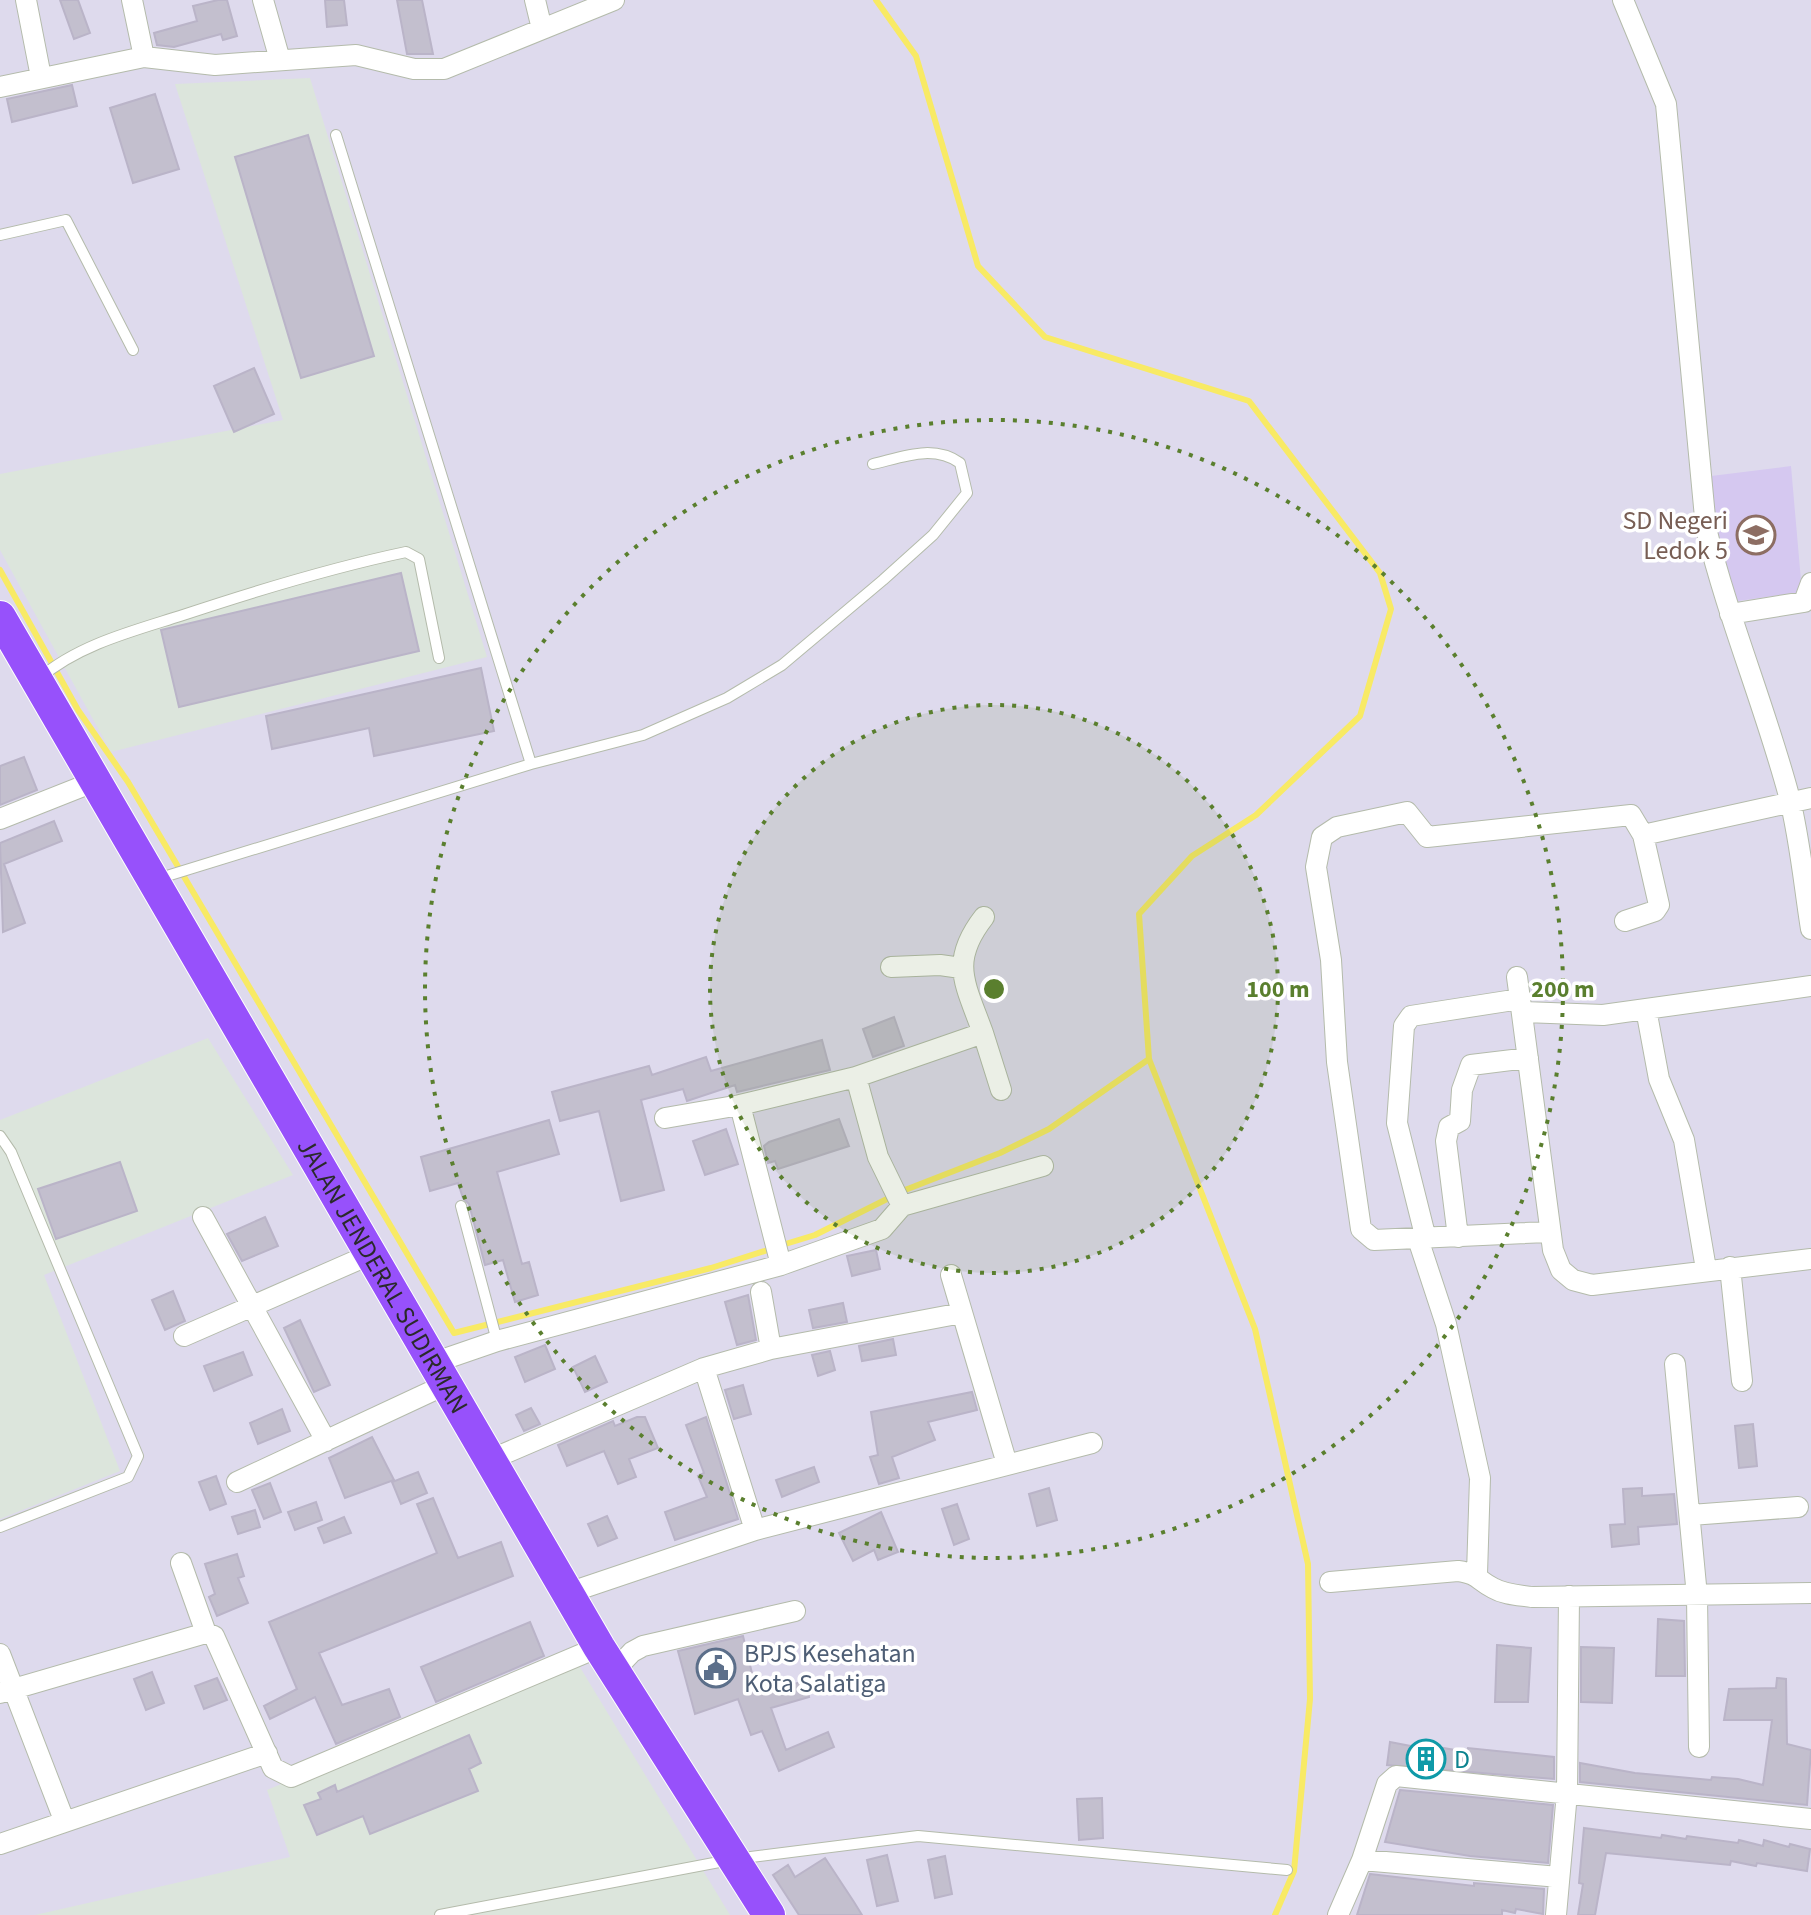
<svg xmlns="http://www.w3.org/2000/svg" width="1811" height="1915" font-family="'Source Sans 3',sans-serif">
<rect width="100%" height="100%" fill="#dedaed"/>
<path fill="#dce5dc" d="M310 78 487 657 111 752 0 550V474L283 420 175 84Z
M208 1038 293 1175 44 1275 120 1471 0 1519V1120Z
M575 1659 730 1915H35L290 1857 267 1790Z"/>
<path fill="#d5c8f0" d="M1791 466 1802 592 1731 602 1703 477Z"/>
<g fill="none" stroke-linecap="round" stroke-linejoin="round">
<path stroke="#f8ea65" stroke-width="6" d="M876 0 916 56 978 266 1045 337 1249 401 1380 573 1391 609 1360 716 1256 815 1192 856 1139 914 1149 1059 1255 1329 1308 1564 1310 1699 1294 1871 1275 1915
M0 570 78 710 128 782 454 1333 711 1268 771 1249
M782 1245 815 1235 905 1190 1000 1153 1049 1129 1149 1059"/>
</g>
<path fill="#c3bfce" stroke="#bab4c8" stroke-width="2" d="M60 0H78L90 33 74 39Z
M218 0H227L237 36 223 40 221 34 174 47 157 45 154 33 197 21 193 6Z
M325 0H344L347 25 327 27Z
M397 0H422L433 54H407Z
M72 85 77 106 12 122 7 99Z
M155 94 179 169 133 183 110 108Z
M308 135 374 356 301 378 235 157Z
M254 368 274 414 234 432 214 386Z
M401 573 419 651 179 707 161 630Z
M481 668 494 731 374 756 369 728 272 749 266 716Z
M24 757 37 790 0 805V766Z
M54 821 62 841 4 864 25 923 3 932 0 843Z
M894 1017 904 1046 873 1057 863 1029Z
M822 1040 830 1070 737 1092 735 1085 687 1101 683 1089 641 1100 664 1190 621 1201 599 1111 560 1121 552 1092 649 1066 652 1075 706 1057 711 1071Z
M839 1119 849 1146 778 1169 775 1161 768 1163 764 1146 769 1142Z
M549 1120 559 1154 497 1172 522 1264 529 1262 538 1295 515 1302 503 1260 485 1265 469 1204 463 1198 458 1183 430 1191 421 1157Z
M726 1129 738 1164 705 1175 693 1141Z
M120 1162 137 1211 56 1239 38 1189Z
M265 1217 278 1246 242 1261 227 1234Z
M876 1250 880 1269 852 1276 847 1256Z
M173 1291 185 1321 165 1330 152 1300Z
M748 1295 756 1340 737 1345 725 1302Z
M843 1303 847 1322 813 1328 809 1310Z
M300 1320 330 1385 314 1392 284 1328Z
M893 1339 896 1355 862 1361 859 1346Z
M545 1345 555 1369 525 1382 515 1357Z
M830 1351 835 1370 818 1376 812 1355Z
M243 1352 252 1375 214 1391 204 1366Z
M595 1356 607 1382 585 1392 573 1367Z
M743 1385 751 1414 734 1419 725 1390Z
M972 1392 977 1410 928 1422 935 1440 892 1457 899 1478 879 1484 870 1457 878 1455 871 1412Z
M531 1408 540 1424 524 1431 516 1415Z
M282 1409 290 1431 258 1444 250 1423Z
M637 1417H645L658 1448 629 1459 636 1477 618 1484 604 1451 567 1466 558 1445 613 1421 615 1426Z
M706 1417 738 1519 675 1540 665 1512 707 1497 698 1476 704 1473 686 1425Z
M1753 1424 1757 1466 1739 1468 1735 1426Z
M372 1437 394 1480 345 1498 329 1458Z
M814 1467 819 1482 782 1497 776 1480Z
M418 1472 427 1493 401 1504 392 1482Z
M216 1476 226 1504 210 1510 199 1482Z
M270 1483 281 1512 264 1519 252 1490Z
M1049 1488 1057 1520 1037 1526 1029 1494Z
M1642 1488V1496L1674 1494 1677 1524 1638 1527 1639 1544 1612 1547 1610 1525 1625 1524 1623 1489Z
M433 1498 458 1558 501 1542 513 1576 319 1653 342 1705 389 1689 400 1717 336 1744 315 1697 270 1719 264 1706 297 1689 269 1622 437 1553 417 1504Z
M316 1502 322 1520 295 1530 288 1512Z
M957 1504 969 1539 954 1545 942 1509Z
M255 1510 260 1527 238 1534 232 1517Z
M881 1512 898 1552 878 1560 874 1550 853 1561 839 1533Z
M607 1516 617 1538 598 1546 588 1524Z
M344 1517 351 1533 324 1543 318 1528Z
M237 1554 244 1576 238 1578 248 1603 217 1616 209 1597 215 1594 205 1564Z
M1658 1619 1684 1621 1685 1676H1656Z
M530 1622 544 1656 436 1702 421 1667Z
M743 1636 757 1694 805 1681 809 1697 771 1708 786 1750 828 1732 834 1747 779 1771 762 1731 751 1735 738 1699 695 1714 678 1651Z
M1497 1645 1531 1648 1528 1702H1495Z
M1581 1647 1614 1648 1612 1703 1581 1702Z
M152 1672 164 1703 146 1710 134 1679Z
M217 1678 227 1700 204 1709 195 1686Z
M1777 1678 1786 1679 1787 1744 1811 1750 1807 1805 1580 1782V1763L1635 1773 1711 1780 1712 1777 1738 1779 1763 1785 1772 1720H1724L1729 1689 1776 1688Z
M469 1735 481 1763 469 1769 478 1791 370 1834 363 1816 317 1835 304 1805 321 1799 318 1793 335 1785 337 1792Z
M1390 1742 1442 1752 1443 1748 1467 1752 1468 1748 1554 1757V1779L1387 1765Z
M1400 1790 1553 1805 1548 1863 1470 1856 1385 1842Z
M1102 1798 1103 1838 1079 1840 1077 1799Z
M1584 1828 1661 1838 1662 1835 1686 1839 1687 1836 1738 1843 1739 1840 1763 1846 1764 1840 1789 1847 1790 1844 1810 1849 1807 1871 1757 1863 1756 1866 1731 1861 1730 1865 1606 1853 1595 1915H1578L1583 1884 1579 1883Z
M887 1855 898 1901 877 1906 867 1860Z
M945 1856 952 1894 935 1898 928 1860Z
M825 1858 854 1902 862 1915H799L773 1875 788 1865 795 1877Z
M1370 1874 1474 1886V1883L1544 1889 1543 1914 1516 1909 1515 1913 1502 1910V1915H1357Z"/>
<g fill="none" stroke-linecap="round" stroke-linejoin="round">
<defs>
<path id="service" d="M336 135 531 764
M0 235 66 220 133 350
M40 678C78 645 133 631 180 616 255 591 330 568 406 552L419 559 439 658
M157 879 531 764 643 735 727 698 782 665 883 580 933 535 967 493 960 463C933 444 903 457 873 464
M0 1136 11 1152 138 1456 128 1477 0 1527
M461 1206 497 1341
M440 1915 735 1859 918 1836 1287 1870"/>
<path id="minor" d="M26 0 41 77
M263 0 280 60
M535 0 542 29
M1623 0 1666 104 1706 528C1728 619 1765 706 1789 796 1800 839 1804 885 1811 929
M144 57 215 65 356 55 414 69H444L614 0
M0 87 144 57 132 0
M1730 614 1804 602 1811 583
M0 819 96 781
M1625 921 1655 911 1659 905 1643 835
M891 967 940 965 961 968
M1517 977 1520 999
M1646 1009 1659 1079 1684 1140 1706 1269
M1522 1012 1603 1015 1811 986
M983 1033 1001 1090
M856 1077 983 1033C965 983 949 962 984 917
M740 1105 781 1265
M902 1206 1043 1166
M203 1217 326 1441
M1548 1232 1374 1240 1361 1229 1337 1062 1331 960 1316 867 1322 837 1337 827 1407 812 1427 837 1631 815 1643 835 1811 798
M1458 1237 1446 1141 1449 1127 1460 1121 1462 1090 1471 1065 1528 1058
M1418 1239 1446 1324 1480 1478 1477 1574
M1426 1239 1397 1123 1404 1026 1411 1016 1520 999 1553 1250 1561 1270 1573 1280 1592 1285 1811 1259
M1730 1267 1742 1381
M951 1275 1007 1464
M761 1292 771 1349
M184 1336 369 1255
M433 1363 497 1341 781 1265 882 1229 902 1206 878 1157 856 1077 740 1105 665 1118
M1675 1364 1697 1596 1699 1747
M704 1368 755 1530
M492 1459 704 1368 771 1349 962 1313
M237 1482 445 1385
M1691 1515 1798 1507
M181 1563 206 1633
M1330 1582 1458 1571C1479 1574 1477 1580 1493 1588 1505 1595 1519 1595 1532 1597L1811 1593
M571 1592 755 1530 1092 1443
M0 1654 64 1820
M615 1670 632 1652 643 1646 795 1611
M0 1693 206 1633 214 1636 273 1768 291 1777 599 1647
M0 1844 267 1753
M1362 1860 1559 1877
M1338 1915 1362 1860 1387 1784 1396 1776 1811 1819
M1556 1915 1567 1793 1569 1596"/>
<g id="primary">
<path id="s1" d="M0 617 599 1647 769 1915"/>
</g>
</defs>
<use href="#service" stroke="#b4bbab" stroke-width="12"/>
<use href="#minor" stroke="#b4bbab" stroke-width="22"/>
<use href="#primary" stroke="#fff" stroke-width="34"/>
<use href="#service" stroke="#fff" stroke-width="10"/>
<use href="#minor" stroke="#fff" stroke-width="20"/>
<use href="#primary" stroke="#9751fb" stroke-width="32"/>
</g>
<circle cx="994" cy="989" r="284" fill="#5a7f2e" fill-opacity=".12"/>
<g fill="none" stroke="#5a7f2e" stroke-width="4" stroke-dasharray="4 8">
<circle cx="994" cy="989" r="284"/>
<circle cx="994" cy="989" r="569"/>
</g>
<defs>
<symbol id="school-ring" viewBox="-11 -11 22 22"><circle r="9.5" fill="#fff" stroke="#8d6e63" stroke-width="1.5"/><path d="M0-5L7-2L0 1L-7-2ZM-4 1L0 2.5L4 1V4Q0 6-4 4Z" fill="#8d6e63"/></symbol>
<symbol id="civic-ring" viewBox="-11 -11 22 22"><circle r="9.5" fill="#fff" stroke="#5c6f8a" stroke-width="1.5"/><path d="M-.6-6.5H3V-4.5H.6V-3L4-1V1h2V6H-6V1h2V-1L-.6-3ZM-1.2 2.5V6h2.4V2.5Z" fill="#5c6f8a"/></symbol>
<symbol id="building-ring" viewBox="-11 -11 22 22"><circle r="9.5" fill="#fff" stroke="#0f9aa8" stroke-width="1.5"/><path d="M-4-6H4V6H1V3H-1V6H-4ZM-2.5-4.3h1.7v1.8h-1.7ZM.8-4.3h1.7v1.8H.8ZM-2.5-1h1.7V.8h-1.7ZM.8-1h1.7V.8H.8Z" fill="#0f9aa8"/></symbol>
</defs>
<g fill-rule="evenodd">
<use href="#school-ring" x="1734" y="513" width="44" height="44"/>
<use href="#civic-ring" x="694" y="1646" width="44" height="44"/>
<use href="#building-ring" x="1404" y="1737" width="44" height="44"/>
</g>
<g text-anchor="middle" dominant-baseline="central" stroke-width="7" stroke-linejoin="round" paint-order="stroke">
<g font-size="26" fill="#785e54" stroke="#fff" text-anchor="end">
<text x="1728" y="520">SD Negeri<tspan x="1728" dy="30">Ledok 5</tspan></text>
</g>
<g font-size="26" fill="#2a2a2a" stroke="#fff">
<text stroke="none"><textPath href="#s1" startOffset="762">JALAN JENDERAL SUDIRMAN</textPath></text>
</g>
<g font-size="26" fill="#4e5e75" stroke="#fff" text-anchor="start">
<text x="744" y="1653">BPJS Kesehatan<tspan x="744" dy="30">Kota Salatiga</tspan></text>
</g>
<g font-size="26" fill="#0d838f" stroke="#fff" text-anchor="start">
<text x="1454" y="1759">D</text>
</g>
</g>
<circle cx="994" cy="989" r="12" fill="#5a7f2e" stroke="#fff" stroke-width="4"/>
<g font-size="24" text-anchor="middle" font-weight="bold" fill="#5a7f2e" stroke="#fff" stroke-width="7" stroke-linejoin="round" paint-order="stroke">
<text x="1278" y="997">100 m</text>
<text x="1563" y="997">200 m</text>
</g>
</svg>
